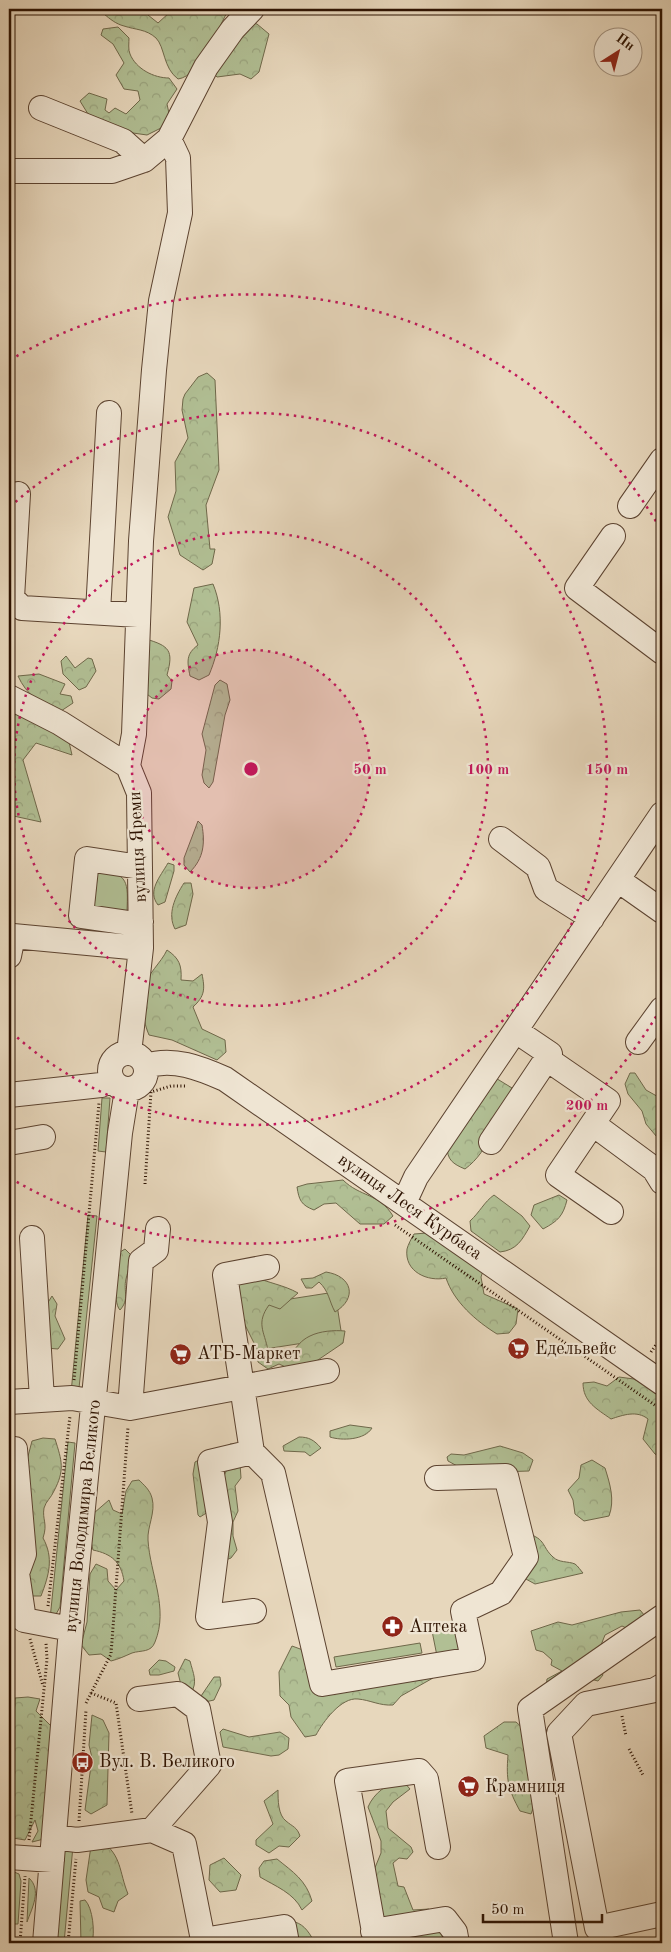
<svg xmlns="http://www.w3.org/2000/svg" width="671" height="1952" font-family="'Old Standard TT',serif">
<defs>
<pattern id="forest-crowns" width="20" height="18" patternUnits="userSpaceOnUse" patternTransform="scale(1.25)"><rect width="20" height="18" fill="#b1bf94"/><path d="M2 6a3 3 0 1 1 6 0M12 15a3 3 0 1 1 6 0" fill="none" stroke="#99a37e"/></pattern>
</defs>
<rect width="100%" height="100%" fill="#e7d7bc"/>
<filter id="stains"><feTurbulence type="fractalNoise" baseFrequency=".004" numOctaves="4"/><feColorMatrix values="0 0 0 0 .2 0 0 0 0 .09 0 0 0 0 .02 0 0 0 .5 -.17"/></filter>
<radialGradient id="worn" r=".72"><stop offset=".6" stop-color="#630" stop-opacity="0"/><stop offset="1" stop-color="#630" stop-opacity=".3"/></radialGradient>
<path fill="#b1bf94" stroke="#6f684a" d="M98 870C129 873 128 883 127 911L94 906Z
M102 1098H110L106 1152 98 1151Z
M88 1215 97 1216 79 1388 71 1393Z
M335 1292 342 1337 265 1349 258 1304Z
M68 1442 75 1443 60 1607 55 1616 50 1619Z
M463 1625 468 1647 438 1661 432 1631Z
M420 1643 422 1653 336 1667 334 1657Z
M73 1846 64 1943H56L64 1853 67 1848Z
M9 1870 19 1874 21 1881 18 1924H9Z
M29 1878C42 1890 32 1908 27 1922Z"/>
<path fill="url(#forest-crowns)" stroke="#6f684a" d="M111 9 143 11 158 23 170 12V9H229C218 27 201 76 178 79 163 68 165 47 156 38 146 29 136 30 124 26 116 24 110 19 104 14Z
M251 23 257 24 269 34 259 72 251 79 240 74 217 77 213 73Z
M118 27 129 38C129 42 128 50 130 54 136 69 154 78 169 78L177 89 167 104 171 123 147 135 119 131 88 114 80 101 89 93 107 99 105 110 109 113 115 108 126 114 140 100 138 91 124 89 116 75 124 63 113 44 101 35 103 29Z
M207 373 215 380 219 470 206 505 210 549H215L212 564 203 570 180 555 168 517 176 491 175 462 188 438 182 410 183 399 185 394 198 377Z
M213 584C225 613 221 647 209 675L199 680 190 676C187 661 186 654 198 645L187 622 194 588Z
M146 639C169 646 174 650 167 675L172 681 171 689 159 699 152 698 143 691Z
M66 656 75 668 88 658 92 659 96 671 86 687 79 690 63 674 61 661Z
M39 674 65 684 60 694 71 696 73 703 61 711C41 706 26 694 18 676Z
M220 680 227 684 230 700 225 715 213 782 209 788 204 783 202 775 206 750 202 734 215 685Z
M9 702 69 742 72 755 36 743 23 760 41 822 9 815Z
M198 821 202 825C205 843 204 858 190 872L184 865V858Z
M168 863 174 865V871L165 902 158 905C147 891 160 877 168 863Z
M184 883H191L193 894 186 925 175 929C167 914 175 897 184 883Z
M167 950C179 958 182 965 181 980L193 981 202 974C205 989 205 996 193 1007L202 1029 225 1040 226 1052 217 1060 172 1040 149 1035C143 1022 141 1002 144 988 147 974 161 963 167 950Z
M630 1073H635L646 1090 662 1099V1143L646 1124 642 1111 628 1094 625 1084Z
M494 1077 512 1088C499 1115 490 1151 465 1169 453 1164 447 1160 447 1146Z
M343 1180C360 1197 379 1193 393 1216L384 1224H360L336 1203 324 1204 314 1210C301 1205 299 1200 297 1187L307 1184Z
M494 1195 522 1216 530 1226C522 1240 517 1250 500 1252L471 1231 470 1221C480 1212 484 1202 494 1195Z
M559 1195 567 1200C563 1216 558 1221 543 1229L531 1215 534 1205Z
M427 1233 483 1271 481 1277 484 1294 518 1309 516 1324 509 1333 497 1334C476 1321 454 1302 446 1278 428 1282 404 1272 407 1249 408 1245 411 1239 414 1234Z
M125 1249 131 1255C131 1265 128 1270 126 1279 123 1291 130 1299 120 1310 112 1302 117 1264 120 1252Z
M326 1272C352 1276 358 1298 335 1312 329 1301 329 1291 319 1282L312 1288H306L301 1279 313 1278Z
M253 1276C268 1283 284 1285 298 1293L280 1309 269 1305C256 1323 264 1331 268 1350 298 1361 291 1345 310 1336 320 1331 334 1330 345 1331L343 1343 312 1364 290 1369 279 1364 268 1369 258 1362 257 1349 241 1317 239 1280Z
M52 1296 57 1304 55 1316 65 1339 58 1349 46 1348 47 1304Z
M619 1377 634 1379 662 1395V1458L655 1454 643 1439 648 1419C637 1410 623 1415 611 1419 597 1409 583 1402 583 1383L594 1382 607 1386Z
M350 1425 372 1428C365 1440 342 1441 330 1437V1431Z
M299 1437C309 1437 314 1440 321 1448L310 1456 305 1452 284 1451 283 1446Z
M43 1438 55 1439C62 1461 65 1470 54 1491 51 1498 46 1501 44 1508 42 1520 48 1523 43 1538 54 1558 49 1575 41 1596H29L20 1487 32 1441Z
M230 1444H236L234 1450 217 1463 208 1512 200 1517 198 1515 193 1474 195 1462C207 1455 221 1454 230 1444Z
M500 1446 523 1453 533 1460 529 1471 470 1473 448 1461 447 1457 451 1454 464 1455Z
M592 1460 605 1468C610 1484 615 1500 609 1516L584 1521 575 1514 573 1500 568 1490 579 1478 581 1465Z
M240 1464 241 1478 235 1486 238 1511 233 1522V1536L237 1550 231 1558 223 1561 218 1489 229 1465Z
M139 1480C144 1485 150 1490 152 1498 156 1512 147 1527 148 1540 150 1574 169 1608 155 1642 151 1653 141 1650 132 1653 125 1656 119 1659 111 1661L101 1654 89 1655 81 1645 87 1622 90 1574 96 1564 107 1569 108 1581 116 1590 124 1581C121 1562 112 1554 93 1550L90 1538 94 1513 109 1500 113 1510 122 1514 126 1491 132 1481Z
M527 1533C547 1540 541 1546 553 1557 559 1563 568 1561 575 1564 578 1566 581 1571 583 1573L535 1584 524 1578Z
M640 1610 650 1622 637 1633 622 1626 605 1635 601 1645 592 1655 603 1675 598 1681 567 1673 546 1688 547 1679 562 1671 551 1665 552 1660 543 1652 536 1650 531 1631 558 1622 572 1625 621 1612Z
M292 1646 303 1650 323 1676 433 1678 401 1696 393 1705C380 1706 370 1700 358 1699 341 1697 323 1722 316 1735L305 1737 291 1717 289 1705 280 1696 279 1672Z
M185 1659 190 1661C193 1673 198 1682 191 1693L181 1685 178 1673Z
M159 1660 166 1661 175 1667 174 1671 159 1675H150L149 1670Z
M214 1677H220L221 1685 214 1700 205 1702 201 1696Z
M28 1697 40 1699 36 1711 53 1728 44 1839 32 1842 38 1831 35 1820 25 1840 13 1838 9 1831 14 1780 9 1767V1746L14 1722 15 1698Z
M92 1715 103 1720 109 1733 107 1805 91 1814 85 1810 92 1758 89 1745Z
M504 1722H516L525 1730 535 1803 531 1814 520 1811C508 1789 506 1780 508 1755L486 1748 484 1736Z
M223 1729 249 1737 280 1732 289 1738 288 1749 279 1755 271 1756 223 1747 220 1732Z
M403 1781 410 1789 393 1802 386 1811 388 1828 411 1847 413 1852 407 1859 399 1858 393 1863 398 1886 404 1887 413 1910 429 1909 426 1918 380 1922 372 1875 381 1853V1841L368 1807C374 1793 387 1783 403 1781Z
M278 1790C278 1800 278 1815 286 1821 293 1827 297 1827 300 1836L289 1847 279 1846 269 1853 256 1845V1840L273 1824 264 1801Z
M101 1841C122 1855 119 1872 128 1894L118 1901 114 1912 103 1908 99 1897 88 1892 86 1880 91 1846Z
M224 1858 241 1875 236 1890 220 1892 209 1880 210 1865Z
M277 1859C293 1872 306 1880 312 1901L302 1910C294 1893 275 1886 260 1877L259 1868 264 1861Z
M85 1900C93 1908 95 1933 92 1943H81L80 1901Z
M295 1922C305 1925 310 1934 315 1943H296Z
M439 1929 444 1939 439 1943H397L414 1934Z"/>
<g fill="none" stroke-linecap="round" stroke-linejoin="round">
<defs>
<path id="minor" d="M41 108 123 141 144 160
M9 171H112L144 160 169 139 206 67 233 29 252 9
M18 494 12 598 22 608 138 615
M630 506 662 460
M613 536 577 588 662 652
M98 612 109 413
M9 697 60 723 128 766 139 793 141 948 129 1053
M128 766 134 734 141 541 154 370 161 301 180 213 178 158 169 139
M501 839 538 867 546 889 592 918
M140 867 87 859 81 916 129 923 141 922
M618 880 662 911
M9 956 13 936 141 948
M638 1042 662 1009
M110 1071a18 18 0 1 1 36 0a18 18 0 1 1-36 0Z
M547 1059 608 1101 558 1175 611 1212
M146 1066C173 1057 200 1068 225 1079L662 1383
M9 1095 101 1085 112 1080
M593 1124 654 1169 662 1182
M491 1142 550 1054 516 1031
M9 1143 43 1137
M404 1203 416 1177 662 814
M32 1238 42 1399
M267 1267 225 1275 252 1452 273 1473 322 1684 473 1659 463 1611 501 1593 526 1557 506 1476 437 1478
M9 1402 72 1398 130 1408 327 1371
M130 1408 141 1261 156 1250 158 1229
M15 1449 24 1554 17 1573 24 1620 71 1629
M252 1452 210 1462 220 1522 208 1617 254 1611
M662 1686 655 1690 586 1704 559 1733 597 1928 662 1914
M139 1699 178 1694 198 1709 209 1765 152 1830
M54 1837 77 1840 152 1830 184 1844 203 1940 284 1927 287 1943
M9 1857 52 1860
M373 1931 445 1919 455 1932 457 1943
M45 1943 71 1629 120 1133 127 1090
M376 1943 347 1781 419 1771 426 1779 438 1847
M566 1943 530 1709 662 1617"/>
</defs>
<use href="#minor" stroke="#5c4330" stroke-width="26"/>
<path stroke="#2d1201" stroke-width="3" stroke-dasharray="1 2.5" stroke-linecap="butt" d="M145 1184 151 1092 171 1086H185
M395 1225 662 1410
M651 1352 662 1336
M74 1380 99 1103
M48 1606 70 1416
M30 1639 43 1686
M91 1693 116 1703 132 1814
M86 1703 111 1654 128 1427
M622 1716 626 1736
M629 1749 643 1775
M79 1821 86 1710
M29 1840 47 1659 46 1643
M20 1943 25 1876
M68 1943 76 1859"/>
<use href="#minor" stroke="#efe5d3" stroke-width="24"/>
</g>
<circle cx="251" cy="769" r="119" fill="#c2185b" fill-opacity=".12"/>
<g fill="none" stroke="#c2185b" stroke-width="2.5" stroke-dasharray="2.5 5">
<circle cx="251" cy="769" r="119"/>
<circle cx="251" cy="769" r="237"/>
<path d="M10 507A356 356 0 1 1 10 1031"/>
<path d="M660 1010A475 475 0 0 1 10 1178M10 360A475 475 0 0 1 660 528"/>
</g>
<defs>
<symbol id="supermarket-disc" viewBox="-11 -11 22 22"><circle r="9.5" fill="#8f2418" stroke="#efe5d3"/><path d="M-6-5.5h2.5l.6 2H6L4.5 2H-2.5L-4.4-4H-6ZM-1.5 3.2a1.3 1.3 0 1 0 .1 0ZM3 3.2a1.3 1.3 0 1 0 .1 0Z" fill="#fff"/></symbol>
<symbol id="pharmacy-disc" viewBox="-11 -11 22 22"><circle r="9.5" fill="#8f2418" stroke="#efe5d3"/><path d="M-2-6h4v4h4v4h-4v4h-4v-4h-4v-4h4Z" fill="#fff"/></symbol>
<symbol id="bus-disc" viewBox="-11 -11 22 22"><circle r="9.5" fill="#8f2418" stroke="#efe5d3"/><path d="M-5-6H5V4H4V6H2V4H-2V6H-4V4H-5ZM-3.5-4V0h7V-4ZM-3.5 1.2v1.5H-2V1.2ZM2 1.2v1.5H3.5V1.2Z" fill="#fff"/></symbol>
</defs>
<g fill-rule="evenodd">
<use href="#supermarket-disc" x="506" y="1336" width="25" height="25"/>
<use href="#supermarket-disc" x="168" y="1342" width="25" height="25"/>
<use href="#pharmacy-disc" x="380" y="1614" width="25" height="25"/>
<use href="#bus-disc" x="70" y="1750" width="25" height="25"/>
<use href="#supermarket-disc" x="456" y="1774" width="25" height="25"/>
</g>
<g text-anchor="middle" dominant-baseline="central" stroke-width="4.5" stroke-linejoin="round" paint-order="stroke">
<g font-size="18" fill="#2d1201" stroke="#efe5d3">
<text transform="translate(138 847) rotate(-93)">вулиця Яреми</text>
<text transform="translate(410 1207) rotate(35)">вулиця Леся Курбаса</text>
<text transform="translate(83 1516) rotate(-84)">вулиця Володимира Великого</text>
</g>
<g font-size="18" fill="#2d1201" stroke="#efe5d3" text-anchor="start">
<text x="535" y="1349">Едельвейс</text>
<text x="197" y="1354">АТБ-Маркет</text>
<text x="409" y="1627">Аптека</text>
<text x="99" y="1762">Вул. В. Великого</text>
<text x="485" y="1787">Крамниця</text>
</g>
</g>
<circle cx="251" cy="769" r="8" fill="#c2185b" stroke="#efe5d3" stroke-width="2.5"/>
<g font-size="15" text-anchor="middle" font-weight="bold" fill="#c2185b" stroke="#efe5d3" stroke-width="4.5" stroke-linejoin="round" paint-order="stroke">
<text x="370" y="774">50 m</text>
<text x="488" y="774">100 m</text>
<text x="607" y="774">150 m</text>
<text x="587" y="1110">200 m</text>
</g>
<rect width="671" height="1952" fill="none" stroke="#e7d7bc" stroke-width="30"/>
<rect x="10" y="10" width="651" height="1932" fill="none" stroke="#2d1201" stroke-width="2.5"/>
<rect x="15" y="15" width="641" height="1922" fill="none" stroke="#2d1201"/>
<g transform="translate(618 52) rotate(36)"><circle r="24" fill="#efe5d3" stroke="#a1917f"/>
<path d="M0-4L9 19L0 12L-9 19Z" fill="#8f2418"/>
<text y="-8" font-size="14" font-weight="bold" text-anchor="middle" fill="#2d1201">Пн</text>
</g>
<path d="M483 1914v8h119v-8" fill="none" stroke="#2d1201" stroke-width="2.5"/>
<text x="491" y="1914" font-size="15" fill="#2d1201" stroke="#efe5d3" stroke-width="4" paint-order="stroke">50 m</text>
<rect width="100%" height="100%" filter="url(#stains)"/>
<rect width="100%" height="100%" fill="url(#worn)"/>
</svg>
